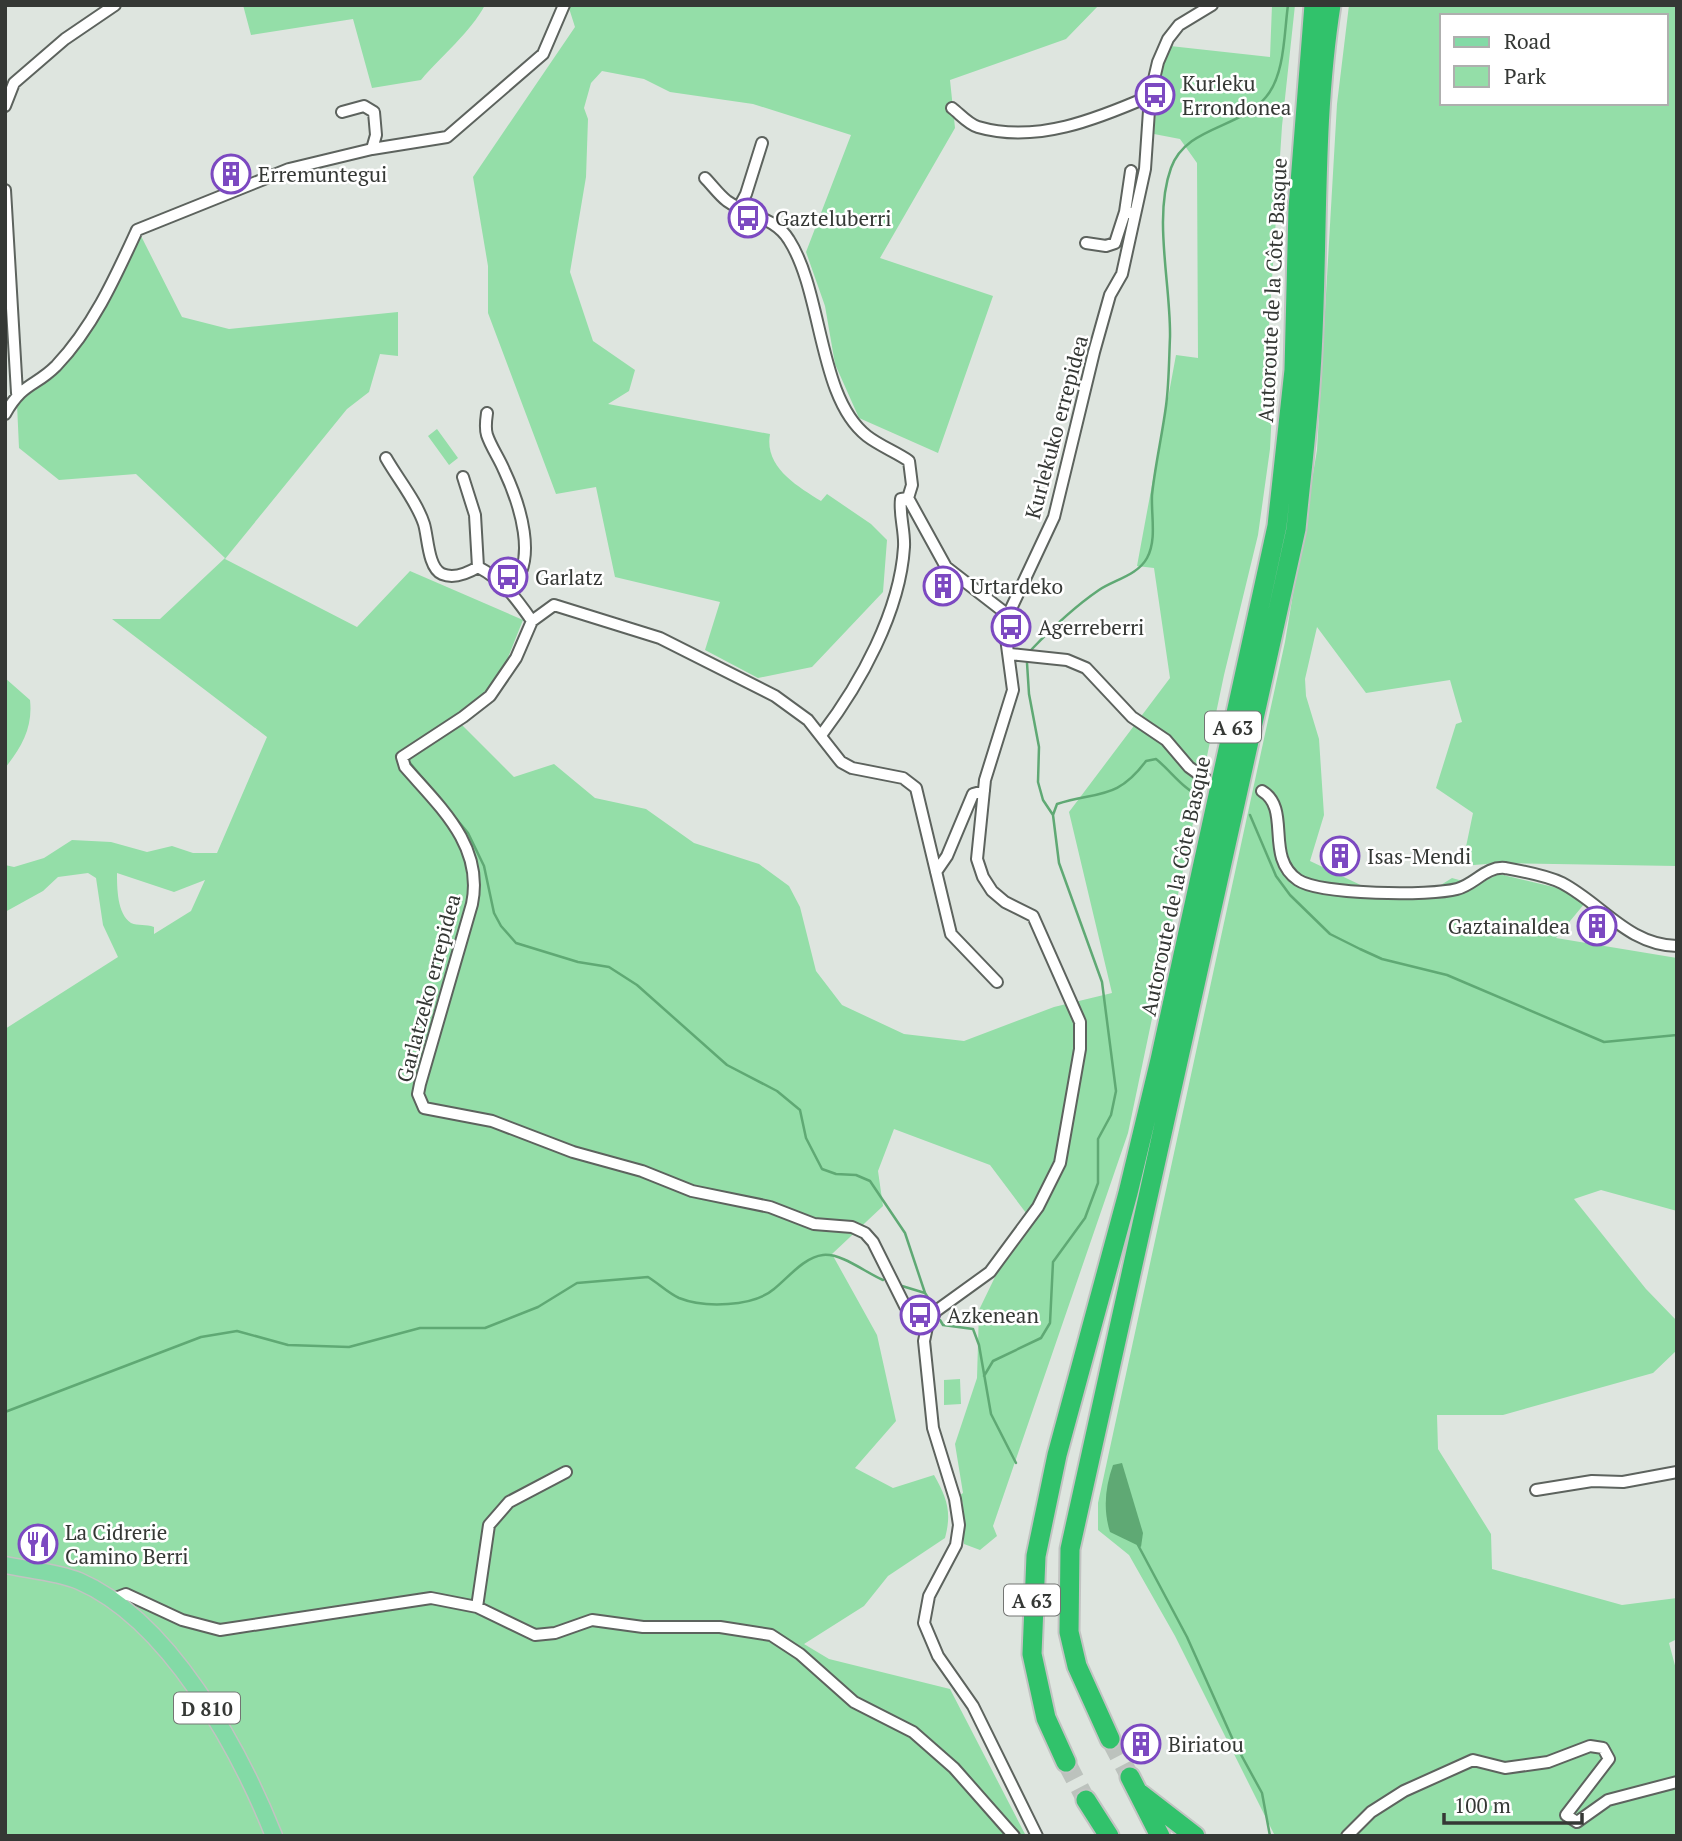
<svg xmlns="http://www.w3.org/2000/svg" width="1682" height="1841" font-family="'PT Serif',serif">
<rect width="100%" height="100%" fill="#dee5df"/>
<path fill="#94dea8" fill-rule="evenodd" d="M243 5H485C470 33 442 55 421 80L372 88 353 19 251 35Z
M568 5H1099L1066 39 950 80 955 128 880 258 993 296 938 453 859 418 835 364 825 306 806 252 851 135 753 104 670 92 644 79 602 71 591 83 584 108 588 119 586 177 570 272 593 341 635 370 629 391 608 404 770 434C764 467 797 486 821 501L827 494 871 524 887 540 883 592 812 667 758 678 705 650 720 602 615 577 596 487 556 494 488 313V266L473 177 575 27Z
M1272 5H1295L1282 126 1269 326 1276 333 1270 449 1258 535 1224 675 1128 1133 993 1526 997 1536 980 1550 964 1544 963 1504 960 1495 963 1493 955 1444 977 1378 979 1310 1026 1213 990 1165 894 1129 878 1171 883 1206 832 1254 877 1335 896 1421 855 1468 893 1488 934 1475C947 1498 952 1512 945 1538L888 1576 864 1606 804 1644 829 1659 950 1689 1026 1836H5V1029L118 957 103 925 96 878 88 873 58 877 43 891 5 912V865L14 867 44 858 72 840 111 842 147 852 172 846 193 853H217L267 737 112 619H160L225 558 136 474 59 480 19 448 17 404 59 370 105 306 140 234 182 317 229 329 398 312V356L380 354 369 392 347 409 225 559 357 627 410 571 523 620 499 680 460 723 514 777 554 764 595 798 646 809 694 843 759 864 789 886 800 907 816 971 842 1005 904 1034 964 1041 1054 1007 1112 993 1069 812 1170 678 1154 568 1137 566 1176 355 1198 358 1197 163 1180 139 1154 134 1161 45 1270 57ZM117 873 174 892 205 880 191 911 154 934V927C146 924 138 926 131 923 117 914 117 887 117 873Z
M1349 5H1677V866L1498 863 1462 866 1473 813 1436 788 1456 724 1462 722 1450 680 1366 693 1317 627 1305 679 1306 696 1319 739 1324 815 1310 861 1367 888H1436L1452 878 1477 885 1499 874 1562 889 1585 903 1556 938 1677 958V1211L1601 1190 1574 1199 1646 1289 1677 1321V1350L1653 1373 1503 1415H1437L1438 1449 1491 1534 1492 1569 1622 1605 1677 1598V1639L1669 1643 1677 1673V1836H1275L1175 1636 1129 1555 1098 1530V1503L1285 642 1317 450 1337 104ZM1442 16H1666V103H1442Z
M437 429 458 458 449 465 428 436Z
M5 678 30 700C33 727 22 747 5 768Z
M960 1379 961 1404 944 1405V1380Z"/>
<path fill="#5fa974" d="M1122 1463 1143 1533 1141 1547 1110 1532C1103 1510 1105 1487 1113 1465Z"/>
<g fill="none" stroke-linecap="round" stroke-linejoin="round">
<path stroke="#5fa974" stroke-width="2.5" d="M1031 650C1052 628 1074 607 1099 590 1114 580 1138 575 1147 558 1157 540 1151 515 1152 495 1155 466 1162 436 1166 406 1169 384 1169 360 1170 337 1171 285 1153 218 1171 168 1186 126 1240 129 1266 97 1285 75 1284 33 1288 5
M1027 663 1029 694 1039 747 1038 782 1043 800 1053 815
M410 763 468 833 484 866 494 913 501 926 516 943 578 962 609 967 637 985 727 1065 777 1091 800 1110 806 1138 822 1169 836 1174 856 1175 870 1181 905 1233 925 1293
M1250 815 1276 876 1290 895 1330 934 1360 949 1382 959 1447 975 1604 1042 1677 1035
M902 1286 925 1293 932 1304
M940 1320 943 1325 973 1329 979 1345 991 1414 1016 1463
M984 1376 993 1361 1041 1338 1050 1323 1053 1262 1085 1218 1098 1183V1139L1111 1115 1116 1091 1102 982 1059 863 1053 815 1057 804C1099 791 1117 800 1146 761L1156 759C1171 771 1183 789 1200 796
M5 1412 201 1337 237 1331 288 1345 349 1347 420 1328H485L538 1307 577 1283 648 1277C658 1283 668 1293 679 1298 704 1308 753 1307 774 1289 788 1278 804 1257 823 1255 842 1253 866 1273 883 1280
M1138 1545 1187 1637 1233 1740 1262 1793 1270 1836"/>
<path stroke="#bcc2bd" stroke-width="19" stroke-dasharray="19 10" stroke-linecap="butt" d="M1110 1739 1130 1777
M1066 1762 1086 1800"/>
<defs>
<path id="minor" d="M5 106 14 83 65 39 115 5
M952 108C960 114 968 124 978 127 1036 144 1097 119 1150 96
M342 112 364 106 374 112 376 135 372 149
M705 178C712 185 719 195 727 201 748 216 775 217 789 240 823 293 818 398 867 436 880 446 896 452 909 461L912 485 908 498
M5 190 17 393
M739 207 746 194 762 143
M1130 213 1125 212 1131 171
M1086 243 1106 246 1115 243 1125 212
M487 413C486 420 485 429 487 435 491 447 499 458 504 470 519 502 540 563 509 588
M5 414C23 382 35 387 56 366 93 327 115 278 137 230L289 169 372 149 447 137 543 54 564 5
M386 458C398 479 417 502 424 524 428 537 428 568 442 574 454 579 468 573 478 567 503 580 516 598 532 621
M463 477 475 515 478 567
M908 498 946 567 1008 615
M1010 654 1067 660 1086 668 1132 717 1166 740 1189 767 1207 780
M822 734C860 684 900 612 904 547 905 531 899 515 901 499L908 498
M1262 791C1292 809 1264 857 1298 880 1320 895 1431 896 1457 889 1474 885 1486 866 1505 868 1522 871 1546 875 1562 883 1602 904 1628 945 1677 946
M936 872 947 856 973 794 984 791
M927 1327 905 1306 873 1242 865 1233 852 1227 814 1224 770 1207 692 1191 642 1171 573 1152 492 1121 424 1108 418 1094 420 1084 472 904C484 846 440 807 405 767L402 757 463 717 490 696 516 658 532 621 554 605 660 638 775 696 808 720 841 762 852 768 903 778 916 788 951 934 997 982
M1536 1490 1592 1481 1623 1482 1677 1472
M113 1599 126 1594 182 1620 220 1630 431 1598 477 1607 535 1635 555 1633 592 1620 643 1627H720L771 1635 800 1654 854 1702 913 1732 954 1768 1014 1836
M477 1607 489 1525 509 1502 566 1472
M1037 1836 973 1706 938 1656 924 1623 929 1596 956 1545 959 1525 955 1499 933 1428 924 1341 927 1327 936 1311 990 1272 1038 1207 1060 1163 1080 1049V1022L1033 916 1005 902 992 891 983 877 977 859 985 780 1013 690 1006 638 1008 615 1054 517 1094 352 1110 295 1122 274 1145 169 1150 96 1158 62 1168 39 1179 25 1212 5
M1347 1836 1371 1812 1404 1791 1473 1760 1505 1768 1548 1762 1590 1746 1603 1748 1609 1759 1566 1815 1577 1822 1608 1800 1677 1782"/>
<path id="primary" d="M5 1565C29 1570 57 1572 79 1581 169 1620 239 1748 274 1836"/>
<path id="motorway" d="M1110 1739 1077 1666 1069 1632 1070 1549 1296 529C1301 477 1308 424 1311 371 1319 250 1312 125 1331 5
M1066 1762 1046 1718 1032 1654 1036 1556 1057 1455 1128 1193 1160 1060 1277 526 1294 370 1298 208 1314 5
M1130 1777 1160 1836
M1138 1792 1195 1836
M1086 1800 1109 1836"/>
</defs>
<use href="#minor" stroke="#5d635e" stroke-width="14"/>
<use href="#primary" stroke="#c2c3c2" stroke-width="19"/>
<use href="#motorway" stroke="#c2c3c2" stroke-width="23"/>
<use href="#minor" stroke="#fff" stroke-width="10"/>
<use href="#primary" stroke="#83daa6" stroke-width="16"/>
<use href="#motorway" stroke="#31c26b" stroke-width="19"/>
</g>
<defs>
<symbol id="bus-ring" viewBox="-11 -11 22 22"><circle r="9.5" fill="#fff" stroke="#7c49c1" stroke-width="1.5"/><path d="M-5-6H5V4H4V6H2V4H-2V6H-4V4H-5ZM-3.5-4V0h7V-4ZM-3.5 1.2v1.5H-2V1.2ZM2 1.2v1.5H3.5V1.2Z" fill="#7c49c1"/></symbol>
<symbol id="building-ring" viewBox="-11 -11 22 22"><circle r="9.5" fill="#fff" stroke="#7c49c1" stroke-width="1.5"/><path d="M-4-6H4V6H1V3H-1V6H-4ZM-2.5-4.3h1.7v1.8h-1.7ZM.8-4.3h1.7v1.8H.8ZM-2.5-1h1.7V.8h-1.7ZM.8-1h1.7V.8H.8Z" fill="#7c49c1"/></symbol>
<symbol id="restaurant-ring" viewBox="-11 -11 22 22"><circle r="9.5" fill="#fff" stroke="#7c49c1" stroke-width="1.5"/><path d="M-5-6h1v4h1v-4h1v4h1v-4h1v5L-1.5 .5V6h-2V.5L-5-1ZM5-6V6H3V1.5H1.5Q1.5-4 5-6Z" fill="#7c49c1"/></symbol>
</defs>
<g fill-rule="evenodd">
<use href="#bus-ring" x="1133" y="73" width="44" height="44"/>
<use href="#building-ring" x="209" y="152" width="44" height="44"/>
<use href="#bus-ring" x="726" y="196" width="44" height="44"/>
<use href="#bus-ring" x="486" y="555" width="44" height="44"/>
<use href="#building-ring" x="921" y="564" width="44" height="44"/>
<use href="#bus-ring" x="989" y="605" width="44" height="44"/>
<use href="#building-ring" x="1318" y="834" width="44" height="44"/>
<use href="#building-ring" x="1575" y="904" width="44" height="44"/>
<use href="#bus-ring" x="898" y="1293" width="44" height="44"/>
<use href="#restaurant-ring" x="16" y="1522" width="44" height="44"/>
<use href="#building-ring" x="1119" y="1722" width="44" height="44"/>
</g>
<g text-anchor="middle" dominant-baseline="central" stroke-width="5" stroke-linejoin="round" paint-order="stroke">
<g fill="#fff" stroke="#727472" stroke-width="2">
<rect x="1205" y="711.5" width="56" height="31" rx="5"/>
<rect x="1004" y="1584.5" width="56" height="31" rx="5"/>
<rect x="174" y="1692.5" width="66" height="31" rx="5"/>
</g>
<g font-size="19" font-weight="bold" fill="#353835">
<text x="1233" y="727">A 63</text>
<text x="1032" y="1600">A 63</text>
<text x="207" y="1708">D 810</text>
</g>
<g font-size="21" fill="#353835" stroke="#fff" text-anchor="start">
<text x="1182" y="83">Kurleku<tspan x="1182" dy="24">Errondonea</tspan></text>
<text x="258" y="174">Erremuntegui</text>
<text x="775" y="218">Gazteluberri</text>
<text x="535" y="577">Garlatz</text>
<text x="970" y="586">Urtardeko</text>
<text x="1038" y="627">Agerreberri</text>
<text x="1367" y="856">Isas-Mendi</text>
<text x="1570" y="926" text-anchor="end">Gaztainaldea</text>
<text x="947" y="1315">Azkenean</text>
<text x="65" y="1532">La Cidrerie<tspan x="65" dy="24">Camino Berri</tspan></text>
<text x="1168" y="1744">Biriatou</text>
</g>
<g font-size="21" fill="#353835" stroke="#fff">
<text transform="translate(1272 290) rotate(-87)">Autoroute de la Côte Basque</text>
<text transform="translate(1056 427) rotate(-75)">Kurlekuko errepidea</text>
<text transform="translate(1175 886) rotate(-78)">Autoroute de la Côte Basque</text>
<text transform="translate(428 988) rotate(-75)">Garlatzeko errepidea</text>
</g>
</g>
<rect width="1682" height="1841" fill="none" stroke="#353835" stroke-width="14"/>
<rect x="1440" y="14" width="228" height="91" fill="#ffffff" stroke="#aeafae" stroke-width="2"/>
<rect x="1454" y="37" width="35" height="10" fill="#83daa6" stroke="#aeafae" stroke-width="2"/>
<text x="1504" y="49" font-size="21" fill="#353835">Road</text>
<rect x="1454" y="66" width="35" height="21" fill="#94dea8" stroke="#aeafae" stroke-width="2"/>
<text x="1504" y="84" font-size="21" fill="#353835">Park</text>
<path d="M1444 1813v10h138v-10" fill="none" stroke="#353835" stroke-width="3.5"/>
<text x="1454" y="1813" font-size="21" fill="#353835" stroke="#ffffff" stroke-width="5" paint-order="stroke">100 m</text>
</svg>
